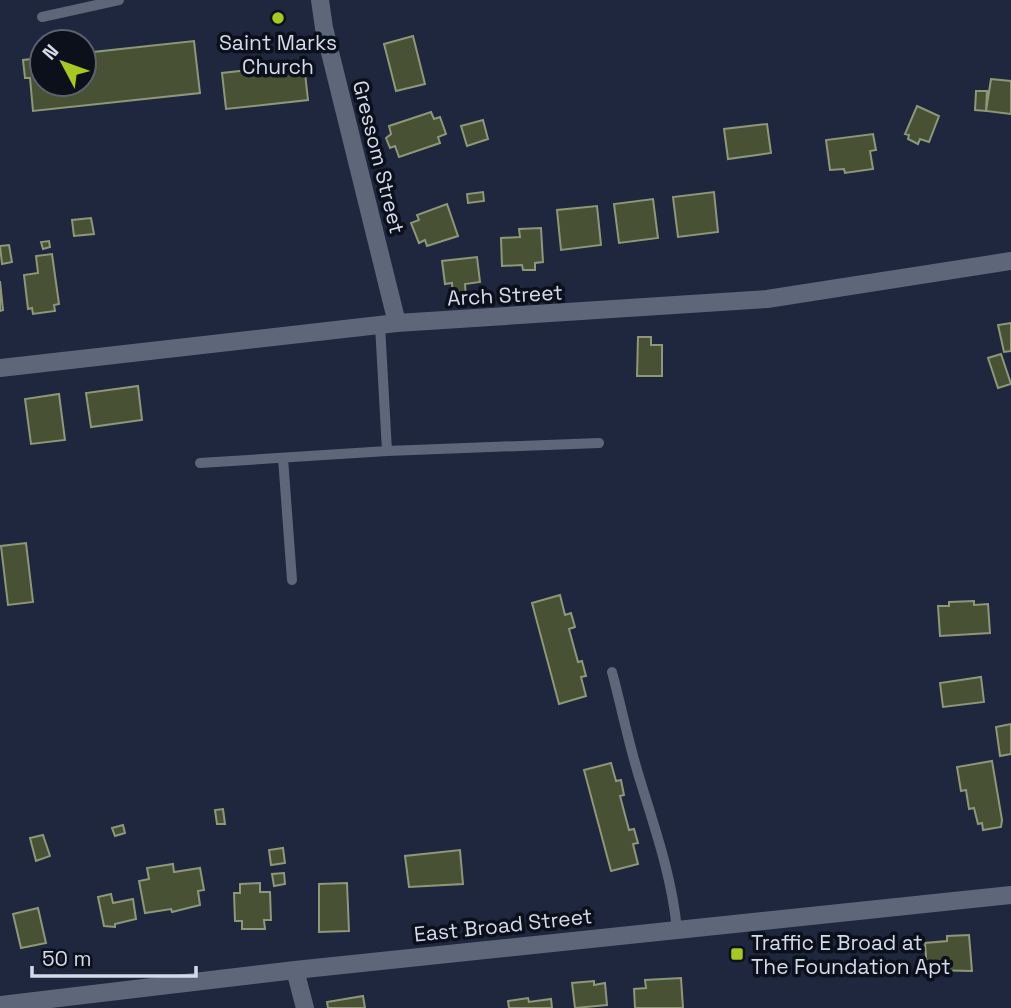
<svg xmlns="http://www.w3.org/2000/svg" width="1011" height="1008" font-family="'Space Grotesk',sans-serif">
<rect width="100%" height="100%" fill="#1e273e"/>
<path fill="#495135" stroke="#8e9778" stroke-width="2" d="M413 36 425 84 396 91 384 44Z
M194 41 200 93 33 111 30 78H25L23 60 42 58V84H84V53Z
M304 64 308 100 226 109 222 73Z
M991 79 1011 81V114L986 111Z
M976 91H987L986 111 975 110Z
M917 106 939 116 929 142 920 139 918 144 908 139 909 135 905 134Z
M431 112 434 119 440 117 446 134 438 137 440 143 399 157 395 146 390 148 386 138 391 134 389 126Z
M483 120 488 139 467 146 461 126Z
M767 124 771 153 728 159 724 129Z
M873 134 876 150 870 151 873 169 845 173 844 169 830 170 826 140Z
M483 192 484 201 468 203 467 194Z
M714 192 718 232 678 237 673 197Z
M653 199 658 238 619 243 614 204Z
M447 204 458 236 427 246 425 240 419 243 411 223 419 220 417 215Z
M597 206 601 245 561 250 557 210Z
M91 218 94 234 74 236 72 220Z
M541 228 543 262 535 263V270H523L522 265 502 266 501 238 520 237 519 229Z
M49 241 50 247 43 249 41 242Z
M9 245 12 262 2 264 0 246Z
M52 254 59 304 54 305 55 311 33 314 32 308 28 309 24 275 38 273 36 256Z
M477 257 480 282 465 284 466 296 453 298 452 283 445 284 442 261Z
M0 281 3 310 0 311Z
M1011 323V351L1004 352 998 325Z
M638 337H651V345H662V376H637Z
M1001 354 1011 384 998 388 988 358Z
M138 386 142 420 91 427 86 393Z
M59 394 65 440 31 444 25 399Z
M26 543 33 602 8 605 1 546Z
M560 595 565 615 571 613 575 627 569 629 578 662 582 661 586 676 581 677 586 696 559 704 532 603Z
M974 601V605L988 604 990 633 940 636 938 606H949V602Z
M981 677 984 702 943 707 940 683Z
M1011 724V754L1000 756 996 727Z
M992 761 1002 820 1001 827 983 830 982 823 978 824 974 808 969 809 966 790 961 791 957 767Z
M611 763 616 781 621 780 624 795 620 796 629 830 634 829 638 843 633 844 638 864 611 871 584 770Z
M223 809 225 824H217L215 810Z
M123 825 125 833 115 836 112 828Z
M43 835 50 856 36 861 30 838Z
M283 848 285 863 271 865 269 850Z
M460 850 463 884 409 887 405 856Z
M173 864 174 872 200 868 204 890 198 891 200 905 172 912 171 909 145 913 139 881 149 879 147 868Z
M284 873 285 884 274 886 272 874Z
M260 883V892H270L271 920H264L265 929H242V921H235L234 893H240V884Z
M347 883 349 931 319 932V884Z
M111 894 113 903 133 899 136 919 115 924V927L104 926 98 897Z
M38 908 46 943 21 948 13 914Z
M969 935 972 971 927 970 925 943 947 941V936Z
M681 978 683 1008H635L634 989 646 988 645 980Z
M594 981V985L605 983 607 1005 575 1008 572 983Z
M363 996 365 1008H328L327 1002Z
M528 998 529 1002 551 999 552 1008H509L508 1001Z"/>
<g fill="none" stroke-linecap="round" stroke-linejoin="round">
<path stroke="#5e6679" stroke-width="10" d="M42 17 119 0
M380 325 387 451 599 443
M283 458 292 580
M200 463 387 451
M612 672C622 709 629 746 641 783 656 832 672 878 677 930"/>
<path stroke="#5e6679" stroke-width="18" d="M320 0 324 28 397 323
M0 368 397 323 767 299 1011 261
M295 970 305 1008
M0 1005 295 970 1011 895"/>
</g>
<g fill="#a7c81f" stroke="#0c101b" stroke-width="2.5">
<circle cx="278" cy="18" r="7"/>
<rect x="730" y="947" width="14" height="14" rx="3.5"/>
</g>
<g text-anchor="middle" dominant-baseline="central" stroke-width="7" stroke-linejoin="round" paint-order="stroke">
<g font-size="21" fill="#d4dbea" stroke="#0c101b">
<text x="278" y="42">Saint Marks<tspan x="278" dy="24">Church</tspan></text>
<text x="751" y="942" text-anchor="start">Traffic E Broad at<tspan x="751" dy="24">The Foundation Apt</tspan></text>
</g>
<g font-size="21" fill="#d4dbea" stroke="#0c101b">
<text transform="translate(379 157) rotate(76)">Gressom Street</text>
<text transform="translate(505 295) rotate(-3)">Arch Street</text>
<text transform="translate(503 925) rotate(-6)">East Broad Street</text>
</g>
</g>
<g transform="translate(63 63) rotate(311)"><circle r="33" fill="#0c101b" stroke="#5c616e" stroke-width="2"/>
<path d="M0-5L12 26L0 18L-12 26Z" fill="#a7c81f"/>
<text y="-10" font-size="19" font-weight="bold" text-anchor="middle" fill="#d4dbea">N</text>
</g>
<path d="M32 966v10h164v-10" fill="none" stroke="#d4dbea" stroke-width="3.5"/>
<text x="42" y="966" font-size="21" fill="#d4dbea" stroke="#0c101b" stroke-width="5" paint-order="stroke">50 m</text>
</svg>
